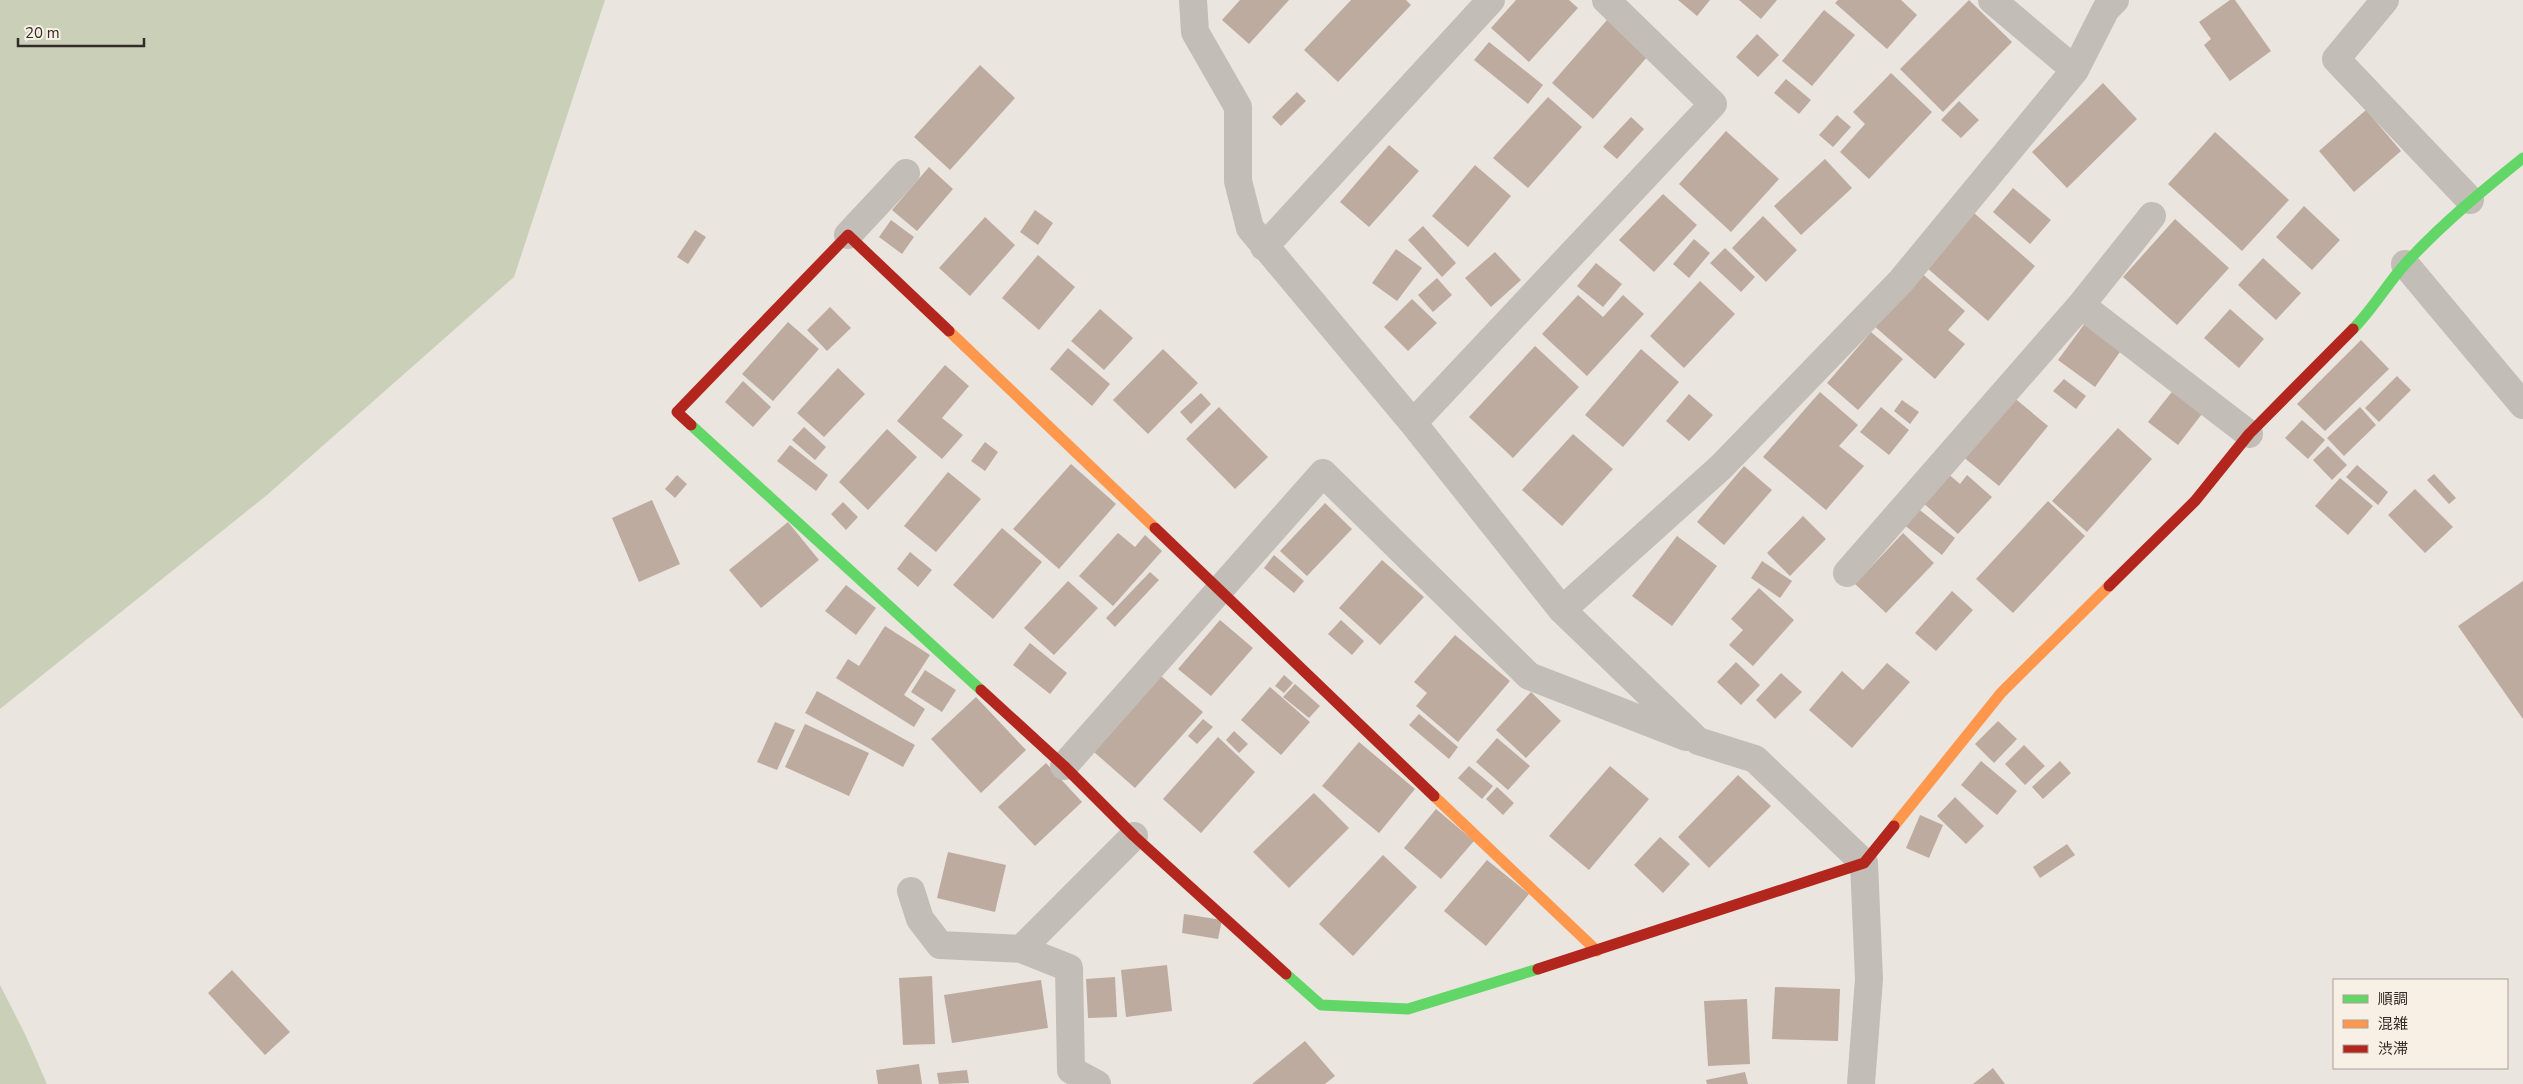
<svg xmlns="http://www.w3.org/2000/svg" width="2523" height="1084" font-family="'Nunito Sans','Noto Sans JP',sans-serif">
<rect width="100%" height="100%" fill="#eae5de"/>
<path fill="#cad0b8" d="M0 0H605L514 277 267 495 0 709Z
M0 985 25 1034 47 1084H0Z"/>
<path fill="#bdaba0" d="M1240 0H1289L1249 44 1222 20Z
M1351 0H1406L1411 5 1338 82 1304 50Z
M1516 0H1569L1578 8 1529 62 1491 28Z
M1678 0H1710L1697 16Z
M1739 0H1777L1761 19Z
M1838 0H1901L1917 15 1887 49 1835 3Z
M1969 0 2012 42 1943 112 1900 69Z
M2230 0H2235L2271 51 2230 81 2204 45 2211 39 2199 22Z
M1824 10 1855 35 1812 86 1782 61Z
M1607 20 1648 56 1593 119 1552 83Z
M1757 34 1779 55 1758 77 1736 57Z
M1489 42 1543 85 1528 104 1474 60Z
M980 65 1015 98 950 170 914 137Z
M1891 73 1932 112 1869 179 1840 152 1865 124 1853 112Z
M1786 79 1811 100 1799 114 1774 93Z
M2103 83 2137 119 2067 188 2032 152Z
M1297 92 1306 101 1281 126 1272 117Z
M1548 97 1582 127 1528 188 1493 158Z
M1959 101 1979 120 1961 138 1941 120Z
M2366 110 2401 151 2354 192 2319 151Z
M1837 115 1851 127 1833 147 1819 135Z
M1631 117 1644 129 1617 159 1603 147Z
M1726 131 1779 179 1731 232 1679 184Z
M2215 132 2289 200 2242 251 2168 184Z
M1389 145 1419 171 1369 227 1340 202Z
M1825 159 1852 188 1801 235 1774 206Z
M1475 165 1511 196 1468 247 1432 216Z
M929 167 953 189 917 231 892 210Z
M2013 188 2051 220 2030 244 1993 212Z
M1663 194 1697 225 1654 272 1619 240Z
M2304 206 2340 240 2312 270 2276 237Z
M1035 210 1053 223 1038 245 1020 232Z
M1974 213 2035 266 1988 321 1926 267Z
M1763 216 1797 250 1766 282 1732 248Z
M985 217 1015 245 970 296 939 268Z
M2175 219 2229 268 2177 325 2123 277Z
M891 220 914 237 902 254 879 237Z
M1423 226 1456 263 1442 277 1408 240Z
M695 230 706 237 688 264 677 257Z
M1694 239 1710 253 1689 278 1673 264Z
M1725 248 1755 277 1741 292 1710 263Z
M1396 249 1422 268 1397 301 1372 283Z
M1495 252 1521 280 1491 307 1465 278Z
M1038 255 1075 287 1039 330 1002 298Z
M2263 258 2301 293 2276 320 2238 285Z
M1596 263 1622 284 1603 307 1577 286Z
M1919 271 1965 311 1948 330 1965 344 1935 379 1873 325Z
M1437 278 1452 295 1433 312 1418 295Z
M1700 281 1735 314 1684 368 1650 336Z
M1578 295 1603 317 1623 295 1644 314 1587 376 1542 334Z
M1412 299 1437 323 1408 351 1384 327Z
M830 307 851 328 827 351 807 330Z
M1100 309 1133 338 1104 370 1071 341Z
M2230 309 2264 339 2239 368 2204 338Z
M2088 319 2125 345 2095 387 2058 360Z
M788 322 819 349 773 401 742 374Z
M1871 332 1903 359 1858 410 1827 383Z
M2361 340 2389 369 2325 431 2297 404Z
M1535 346 1579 387 1513 458 1469 417Z
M1068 348 1110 384 1092 406 1050 369Z
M1163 349 1198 383 1148 434 1113 400Z
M1641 349 1679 382 1623 447 1585 415Z
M945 365 969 386 942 418 963 435 942 459 897 421Z
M838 368 865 394 824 437 797 413Z
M2397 376 2411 390 2379 422 2365 408Z
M2064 379 2086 396 2076 409 2053 391Z
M743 381 771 407 753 427 725 402Z
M2175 388 2205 410 2178 445 2148 422Z
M1820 392 1858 425 1839 446 1864 466 1826 510 1763 457Z
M1201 393 1211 404 1191 424 1180 412Z
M1689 394 1713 415 1689 441 1666 421Z
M2012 396 2048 426 1999 486 1962 456Z
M1902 400 1919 412 1910 424 1894 411Z
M1219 407 1268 457 1235 489 1186 439Z
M1881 407 1909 430 1889 455 1860 432Z
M2360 407 2376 425 2344 456 2327 438Z
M2302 420 2325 440 2308 459 2285 438Z
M804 427 826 447 815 460 792 440Z
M2118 428 2152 459 2087 532 2052 501Z
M887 429 917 457 868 510 839 482Z
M1573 434 1613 469 1562 526 1522 490Z
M985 442 998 452 985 471 971 461Z
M790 445 828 475 816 491 777 461Z
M2328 446 2347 465 2332 480 2313 460Z
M1071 464 1116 504 1059 569 1013 529Z
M2357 465 2388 492 2378 505 2346 477Z
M1744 466 1772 490 1724 545 1697 522Z
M948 472 981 499 936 552 904 526Z
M1946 472 1960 484 1967 475 1992 497 1958 534 1920 500Z
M2434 474 2456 498 2449 504 2427 480Z
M677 475 687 484 675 498 665 489Z
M2340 478 2373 506 2348 535 2315 506Z
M2415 489 2453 527 2425 553 2388 515Z
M652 500 680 564 639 582 612 518Z
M2048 501 2085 536 2013 613 1976 579Z
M843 502 858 517 846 530 831 514Z
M1325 503 1352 529 1307 576 1280 551Z
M1916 507 1955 538 1942 555 1903 524Z
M1803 516 1826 539 1790 576 1767 553Z
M788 522 819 560 761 608 729 570Z
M1002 528 1042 562 993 619 953 585Z
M1118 533 1135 547 1145 535 1162 551 1113 606 1079 576Z
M1903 533 1934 563 1886 613 1855 584Z
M1677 536 1717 566 1672 626 1632 596Z
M910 552 932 570 918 587 897 569Z
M1274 555 1304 581 1294 593 1264 568Z
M1382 560 1424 597 1380 645 1339 608Z
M1762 561 1792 581 1780 598 1751 578Z
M1150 572 1159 580 1115 627 1106 618Z
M1068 581 1098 608 1054 655 1024 628Z
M2523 581V719L2458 626Z
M846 585 876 608 856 635 825 611Z
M1759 588 1794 620 1753 666 1729 645 1743 630 1731 619Z
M1952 591 1973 610 1936 651 1915 633Z
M1220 620 1253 648 1211 696 1178 669Z
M1341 620 1364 641 1352 655 1328 634Z
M885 626 930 655 904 695 925 709 914 727 836 678 848 659 859 666Z
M1455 635 1510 681 1458 742 1416 706 1427 693 1414 682Z
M1030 643 1067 673 1050 694 1013 665Z
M1736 662 1760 685 1741 705 1717 682Z
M1887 663 1910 682 1852 748 1809 710 1842 671 1863 690Z
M925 670 956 690 942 712 911 692Z
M1781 673 1802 692 1775 719 1756 700Z
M1284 675 1293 683 1284 693 1275 686Z
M1161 676 1203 712 1135 788 1094 752Z
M1295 684 1320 706 1309 718 1283 697Z
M1270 687 1310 722 1281 755 1241 720Z
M817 691 915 745 903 767 805 713Z
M1531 692 1561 721 1526 758 1496 730Z
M976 697 1026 750 981 793 931 739Z
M1419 714 1458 747 1449 759 1409 725Z
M1203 719 1213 727 1197 744 1188 736Z
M1998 721 2017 739 1994 763 1975 744Z
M775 722 795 730 777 770 757 762Z
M805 724 869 753 849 796 785 767Z
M1234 731 1248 744 1239 753 1226 740Z
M1218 737 1255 772 1201 833 1163 799Z
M1497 738 1530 766 1508 790 1476 762Z
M1359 742 1415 789 1379 833 1322 786Z
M2024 745 2045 766 2025 785 2005 764Z
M1981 761 2017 791 1997 815 1961 785Z
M2060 761 2071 773 2043 799 2032 787Z
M1046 763 1082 802 1035 846 998 807Z
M1469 766 1493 786 1482 799 1458 778Z
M1610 766 1649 799 1589 870 1549 836Z
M1738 775 1771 806 1709 868 1678 837Z
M1497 787 1514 803 1503 815 1486 799Z
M1314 793 1349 828 1289 888 1253 852Z
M1955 797 1984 826 1966 844 1937 816Z
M1436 809 1474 841 1441 879 1404 848Z
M1920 815 1943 825 1929 858 1906 848Z
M1660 837 1690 864 1663 893 1634 865Z
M2067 844 2075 855 2040 878 2033 867Z
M948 852 1006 865 995 912 937 898Z
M1383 855 1417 887 1353 956 1319 924Z
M1487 860 1529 894 1486 946 1444 911Z
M1184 914 1222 920 1218 939 1182 933Z
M1167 965 1172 1011 1126 1017 1121 970Z
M232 970 290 1032 265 1055 208 993Z
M932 976 935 1044 903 1045 899 978Z
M1115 977 1117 1017 1088 1018 1086 979Z
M1041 980 1048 1028 952 1043 944 995Z
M1775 987 1840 989 1838 1041 1772 1039Z
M1747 999 1750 1064 1708 1066 1704 1001Z
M1305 1041 1335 1076 1325 1084H1252Z
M919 1064 922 1084H878L876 1070Z
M1993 1068 2005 1084H1973Z
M967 1070 969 1083 939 1084 937 1073Z
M1745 1072 1748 1084H1707L1706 1080Z"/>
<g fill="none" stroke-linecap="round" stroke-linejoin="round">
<path stroke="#c3bdb7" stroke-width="28" d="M1193 0 1195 32 1238 107V181L1250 228 1413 423 1562 610 1698 741 1755 759 1864 863 1869 979 1861 1084
M1992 0 2075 70
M2385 0 2336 59 2470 200
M848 235 906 173
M1264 247 1491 0
M2405 264 2523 405
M2081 305 2152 216
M1413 423 1713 104 1606 0
M1847 573 2081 305 2249 434
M1562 610 1721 467 1901 281 2075 70 2106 9 2115 0
M1064 766 1323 473 1529 676 1686 737
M911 891 920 919 940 945 1021 949
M1097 1084 1071 1070 1069 968 1021 949 1134 836"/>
<path stroke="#63d668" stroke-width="11" d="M2353 329C2373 309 2387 284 2406 263 2442 224 2482 191 2523 158
M691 425 981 690
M1286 974 1321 1005 1408 1009 1538 969"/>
<path stroke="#ff974d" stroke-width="11" d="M949 331 1155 528
M1434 796 1597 951
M1894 826 2001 693 2109 586"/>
<path stroke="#b3261e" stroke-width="11" d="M691 425 677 412 848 235 949 331
M1155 528 1434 796
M2109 586 2195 501 2249 434 2353 329
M981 690 1064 766 1134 836 1286 974
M1538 969 1864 863 1894 826"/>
</g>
<rect x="2333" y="979" width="175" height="90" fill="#f8f0e4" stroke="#a9a198"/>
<rect x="2343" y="995" width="25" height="8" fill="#63d668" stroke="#a9a198"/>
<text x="2378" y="1004" font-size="15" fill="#332b26">順調</text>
<rect x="2343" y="1020" width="25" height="8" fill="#ff974d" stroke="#a9a198"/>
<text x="2378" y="1029" font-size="15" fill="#332b26">混雑</text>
<rect x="2343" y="1045" width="25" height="8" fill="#b3261e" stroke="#a9a198"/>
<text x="2378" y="1054" font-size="15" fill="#332b26">渋滞</text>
<path d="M18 38v8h126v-8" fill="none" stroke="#332b26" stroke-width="2.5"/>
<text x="25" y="38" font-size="15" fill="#332b26" stroke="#f8f0e4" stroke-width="4" paint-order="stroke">20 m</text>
</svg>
